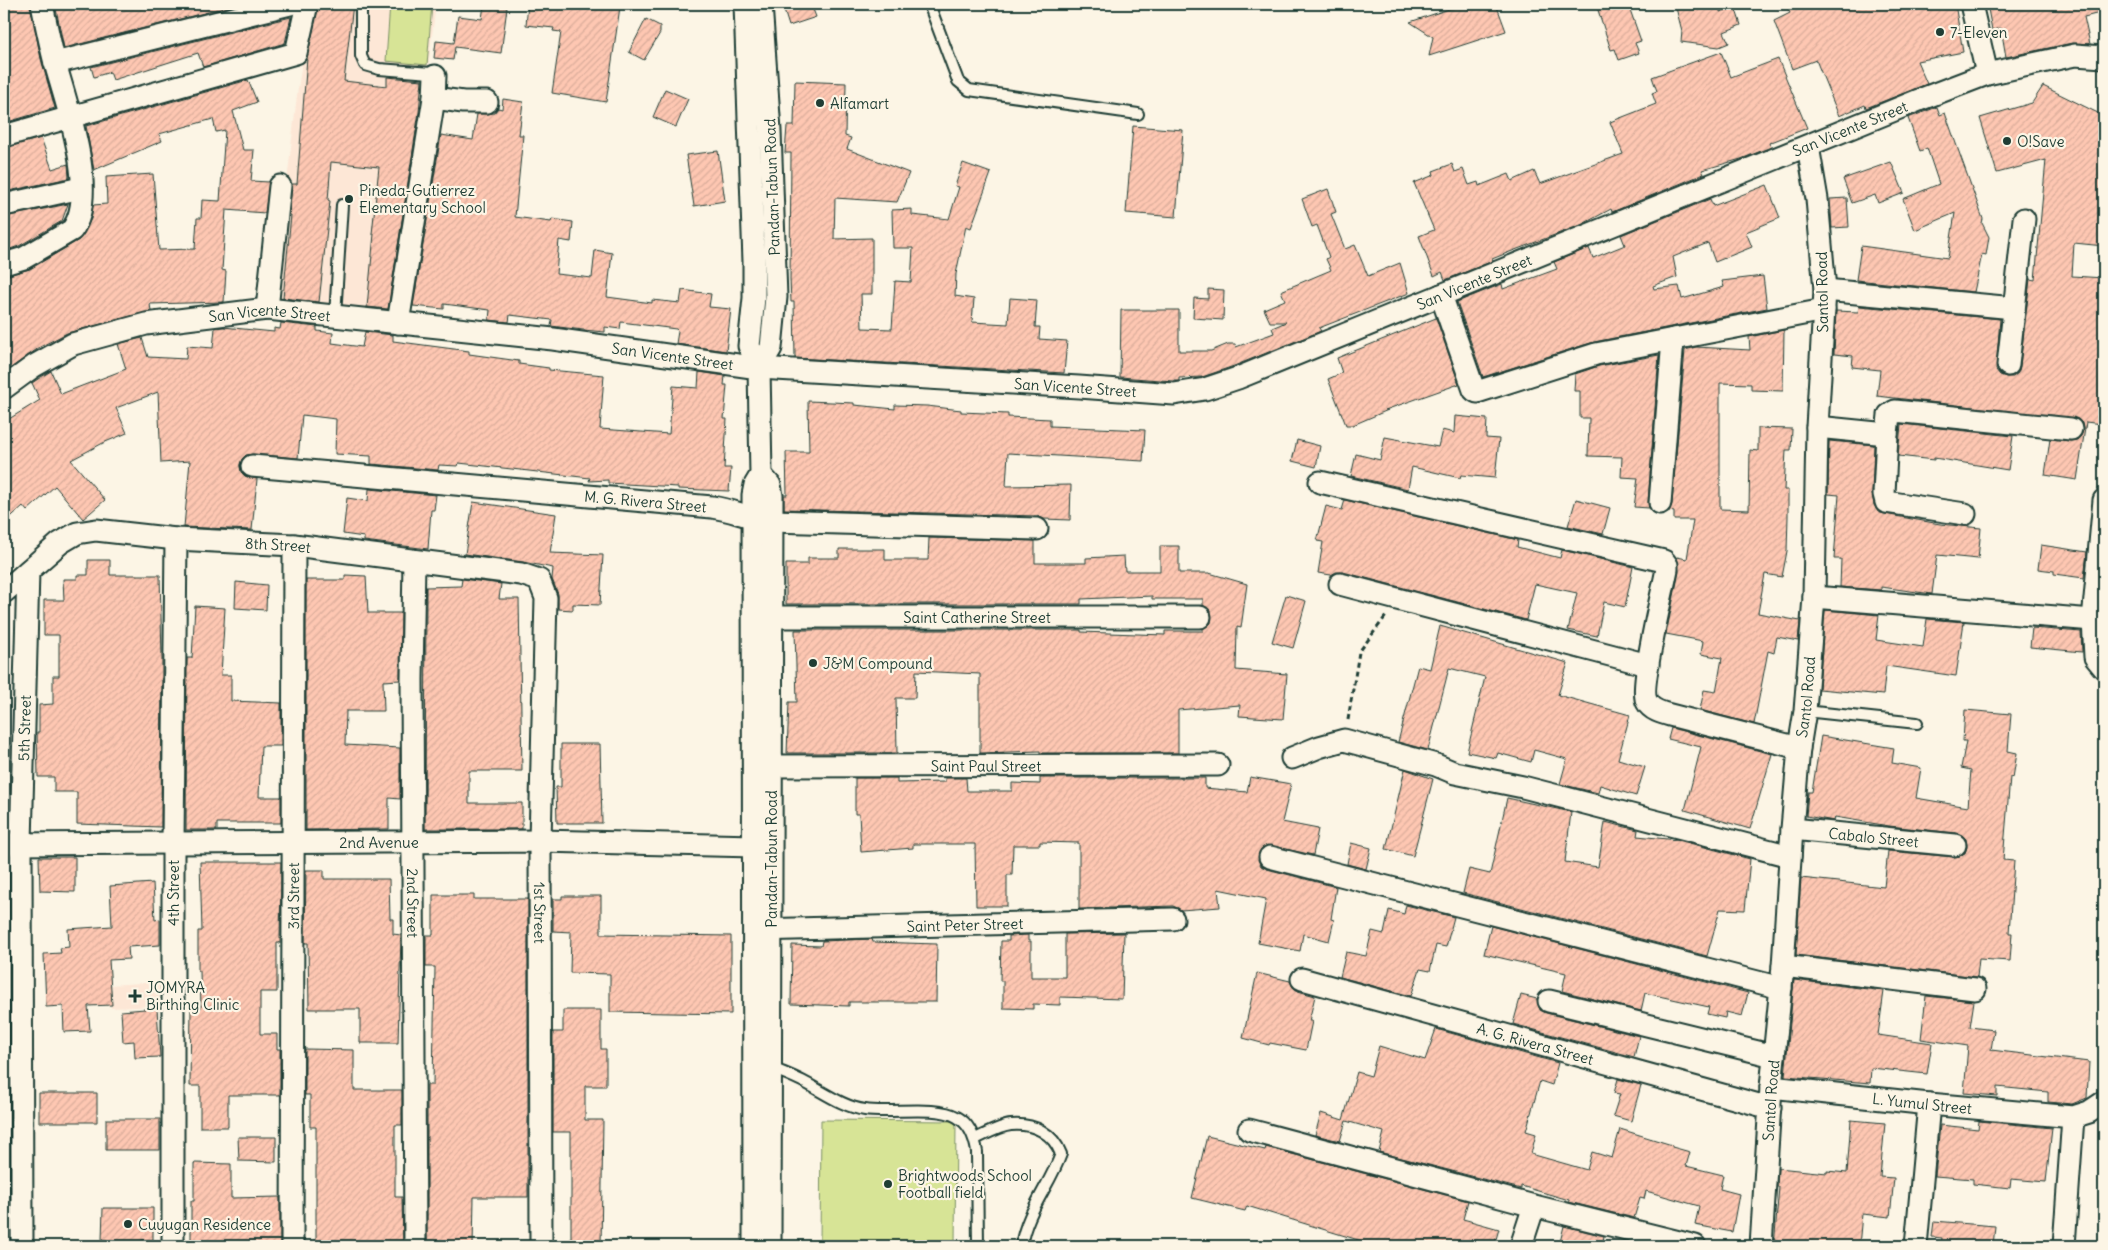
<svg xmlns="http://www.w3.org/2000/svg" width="2108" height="1250" font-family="Delius,sans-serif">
<defs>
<pattern id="building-hatch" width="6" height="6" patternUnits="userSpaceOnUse" patternTransform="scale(1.25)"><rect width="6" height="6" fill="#fec7b2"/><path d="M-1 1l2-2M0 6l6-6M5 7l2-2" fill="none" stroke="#d9ac9a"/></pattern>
</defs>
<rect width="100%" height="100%" fill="#fcf5e5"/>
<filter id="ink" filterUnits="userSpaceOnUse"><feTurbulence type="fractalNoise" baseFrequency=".02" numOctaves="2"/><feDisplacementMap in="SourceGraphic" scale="10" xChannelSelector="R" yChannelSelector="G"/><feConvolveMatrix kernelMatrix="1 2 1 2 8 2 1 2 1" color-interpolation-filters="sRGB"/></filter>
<g filter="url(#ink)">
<path fill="#fde7d6" d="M311 4H436L397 316 273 303 297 95Z
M159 982V1006L111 1008 109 985Z"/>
<path fill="#d7e496" stroke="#7b9065" d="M390 4H432L427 65 386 61Z
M821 1120 956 1121 955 1246H820Z"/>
<path fill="url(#building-hatch)" stroke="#1f3d34" d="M4 4H30L41 59 55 108 4 123Z
M55 4H240L64 48Z
M319 4H353L344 81 387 86V77L422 80 419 112 388 309 367 307 374 234H372L379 167 331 162 328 200 330 201 319 302 283 298 291 215H289L292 184H297L307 58Z
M528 4H586L602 6V4L620 7 606 102 552 93 561 32 553 31 554 28 526 25Z
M782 4H811L816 17 789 26Z
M1464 4H1496L1506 31 1429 56 1433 37 1410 22Z
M1596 4H1628L1641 41 1635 43 1639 53 1619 60 1615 49 1611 50Z
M1675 4H1721L1720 12 1735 7 1741 25 1724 32 1729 43 1719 47 1681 42 1682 31Z
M1786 4H1955L1963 52 1917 61 1927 84 1866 108 1865 105 1839 116 1816 60 1792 69 1774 21 1790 13Z
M1987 4H2104V12L2084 17 2090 44 2072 43 2006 57 2001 28 1992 30Z
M484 5 507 8 501 53 455 47 453 60 434 58 436 41 454 43 458 16 482 19Z
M291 17 285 43 203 67 198 53 113 80 110 72 94 77 91 67Z
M646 19 660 26V33L644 60 629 52Z
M1721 52 1731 77 1778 59 1807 128 1769 143 1771 147 1741 159 1702 170 1704 174 1701 175 1612 212 1611 209 1581 225 1507 253 1492 259 1493 261 1445 280 1442 272 1434 276 1419 236 1434 230 1414 183 1434 175 1433 171 1452 164 1455 172 1463 169 1469 185 1478 182 1479 186 1509 174 1512 181 1534 171 1540 184 1623 154 1610 122 1656 104 1652 93 1657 91 1652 77Z
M248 80 257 102 233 111 243 150H254L251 181 269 182 265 213 226 210 222 270 226 271 224 302 150 304 151 311 67 333 40 347 4 373V276L30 269 79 240 91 219 93 205 107 204 106 177 153 174 159 250 195 249 197 218H201L202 200 220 201 225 130 216 132 213 119 159 134 162 141 94 170 86 126Z
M795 81 846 83 845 136 851 138 847 149 909 173 897 202 835 198 834 239 872 238V294H861L862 328 892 329 895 281 911 282 913 248H893L892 210 912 209V215L949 219 959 187 955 186 963 163 991 173 971 228 966 226 956 274 955 296 974 299 972 322 1008 324 1010 298 1037 300 1035 327H1040L1039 339 1067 341 1064 373 795 358 794 302H791L790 279 791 153H785L787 126H794Z
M2043 86 2104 116V246L2074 243 2072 276 2104 278V399L2101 424 2086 422 2077 480 2045 475 2050 439 2070 441 2077 440 2081 436 2083 430 2082 423 2078 419 1877 396 1880 370 1852 367 1853 356 1834 354 1836 311 1858 312 1859 306 2000 319 1996 370 2000 375 2006 377H2013L2018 373 2020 366 2030 279 2035 280 2046 160 1997 173 1980 118 2032 103Z
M665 89 688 99 676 127 653 117Z
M503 99 523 102 519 135H523L515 217 551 222 552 219 573 222 571 242 559 240 556 274 592 278 595 250 612 253 607 297 652 303V300L680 303 682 290 711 294 709 307 731 309 726 351 676 344 678 331 676 329 621 322 620 329 605 327V332L583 330 551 326 552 320 510 315 509 322 489 320 490 310 444 304V309L413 306 441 135 473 140 477 114H487L494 113 498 108 502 109Z
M1937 107 1940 115 1945 113 1983 219 1982 223 1989 237 1986 255 1982 254 1974 292 1856 280 1861 246 1948 258 1955 213 1915 230 1903 199 1939 184 1927 148 1920 151 1908 118Z
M1133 126 1183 130 1176 217 1126 213Z
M41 138 52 169 68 164 69 178 4 192V148Z
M718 151 725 201 694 206 686 155Z
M1891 162 1904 193 1878 203 1875 195 1852 203 1843 179Z
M1767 185 1780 218 1746 232 1752 247 1715 262 1708 243 1673 257 1677 277 1653 286 1654 289 1679 286 1682 299 1724 287 1722 281 1763 276 1767 308 1594 342 1483 377 1457 302 1502 284 1503 289 1557 269 1554 262 1589 248 1593 258 1625 245 1621 235 1710 199 1713 206Z
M1328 189 1336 212 1331 214 1345 249 1355 245 1368 276 1400 263 1409 293 1319 328 1321 331 1234 366 1202 377 1179 378V381H1173L1120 377 1121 310H1179V351H1211L1228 344H1235L1236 347 1274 333 1272 328 1286 322H1270L1264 309 1285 300 1281 291 1331 270 1326 259 1329 257 1317 225 1312 227 1302 199Z
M1847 198 1849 227 1832 228 1830 199Z
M68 204 62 221 19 246 4 251V217Z
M1208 289 1224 290 1223 320 1193 318 1194 298 1208 299Z
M1436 318 1459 384 1385 410H1388L1353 425H1346L1328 379 1342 373 1337 358Z
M281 323 317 327V331L333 333 332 343 362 347 365 332 393 335V341L469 351V354L519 361V364L549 368V370L604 375 600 429 669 434 673 386 698 388 699 372 725 376 724 385H727L724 419H727L724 468H731L729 491 678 489V487L608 483V480L589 481 590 478 459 463 458 466 439 465 438 470 371 464V456L335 454 336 419 302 415 298 458 253 454 246 455 242 459 240 465 241 472 245 476 257 479 252 530 184 527 190 461 161 463 158 392 116 408 127 433 103 443 71 460 105 500 83 519 55 486 27 511 23 506 4 523V422L40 400 32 383 41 377 51 371 61 394 126 369 118 344 142 338 148 357 186 359 187 346 213 348 215 328 223 327 274 332V328L280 329Z
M1784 330 1783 391 1751 390V384L1720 383V509L1749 510 1750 450 1758 451V428L1792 429 1791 450H1786L1784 490H1788V516L1787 551 1782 577 1765 574 1758 613 1800 621 1798 641 1777 637 1774 653 1768 651 1754 724 1700 710 1704 690 1716 692 1722 658 1701 654 1703 641 1666 634 1679 572 1677 557 1687 559 1693 520H1674V512L1669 511 1672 504 1685 350 1696 347 1750 350 1749 337Z
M1659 355 1648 502 1649 508 1634 507 1638 478 1621 477 1622 457 1588 456 1589 418H1580V391H1574L1575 374 1599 366Z
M808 401 854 403V405L895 409V405L927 406 961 410V412L1008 414V417L1050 419V426L1145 430 1143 461 1008 453 1006 486 1071 485 1070 520 1044 519 1037 516 784 509V495H787L786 452H809Z
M1455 416 1487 419 1486 438 1499 439 1495 478 1461 475 1460 478 1412 467 1408 489 1351 476 1356 454 1380 460 1385 437 1438 447 1442 430 1454 433Z
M1901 424 2013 436 2008 470 1934 458V460L1898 456Z
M1297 440 1320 446 1316 467 1292 461Z
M1829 441 1874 445 1872 494 1874 505 1878 512 1884 514 1940 524 1981 528 1978 559 1937 555 1932 594 1881 587V590L1840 587 1841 559H1834L1839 495 1828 494Z
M369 489 436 495 434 510H431L428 549 364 541V537L343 534 347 498 368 501Z
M1576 499 1610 508 1603 534 1568 526Z
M1345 500 1518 540 1517 547 1560 558 1562 550 1633 567 1625 607 1604 602 1597 636 1568 630 1577 593 1535 584 1526 620 1343 572H1336L1331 575 1318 573 1323 542 1317 541 1326 506 1342 510Z
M473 502 556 514 550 553 603 555 600 605 573 604V610L558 609V594L552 579 553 568 523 562 465 554Z
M929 538 1035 541V563H1086V558L1124 556 1125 571H1160V546H1179V573H1209L1247 584 1241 628 1237 627 1236 670 1287 674 1283 719 1239 716 1240 705 1178 710V753H1040V751L980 753V674L916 671 915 698H896L897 753H787L789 702H797L795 630H1081V632L1165 635V631H1203V629L1211 623V611L1203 605V599H1152V596L1081 599V604H786V564H808V558H839V549H885V560H928Z
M2041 545 2087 552 2084 578 2054 574V571L2038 569Z
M88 560H110V575H160L162 658 161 827 77 824V792H54V777H38L37 732H39V705L53 704V676H59V635H44V600H64L63 579H77V575H88Z
M345 575 366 576 368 613H401L400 680 383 681 384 711H346L345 745 400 748V799L389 798V829L306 830V580H345Z
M462 579 501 584 499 599H519L522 771H469V803H522V829H425L426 587 461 586Z
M236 582 267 585 266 610 235 608Z
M1286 595 1306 601 1293 648 1272 642Z
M195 606 225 608 221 675H231V701L281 703V746H261L259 797H281V823H217V830H186L187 658H192Z
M1825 610 1879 615 1876 640 1923 647 1927 619 1964 622 1956 676 1886 666 1883 695 1819 689Z
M1440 626 1568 663 1558 695 1630 715 1618 759 1645 767 1636 796 1600 785 1598 793 1560 784 1567 759 1534 750 1531 762 1498 753 1496 758 1467 752 1485 677 1449 668 1428 750 1398 742 1418 666 1430 669Z
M2032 628 2081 632 2082 652 2030 647Z
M1965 710 2011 714 2008 751 2017 753 2013 778 2010 777 2003 860 2014 861 2009 933H2012L2010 961 1979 959 1977 977 1796 955 1801 878 1884 887 1888 851 1954 857 1965 853 1967 847 1966 839 1962 835 1956 833 1889 826 1835 817 1834 821 1806 816 1808 792H1812L1821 736 1894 748 1892 763 1921 768 1916 798 1968 807 1971 770 1961 768 1966 741H1963Z
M1671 728 1772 754 1750 829 1685 810 1701 747 1668 739Z
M561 744H600L602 823H557L556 787H561Z
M1405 769 1433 779 1413 856 1386 849Z
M1250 777 1291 784 1282 822 1318 829 1313 855 1267 845 1261 849 1258 860 1261 866 1267 869 1336 887 1331 919 1334 920 1329 941 1303 934 1300 951 1258 943 1266 899 1218 889 1220 907 1181 910 1173 906 1079 909V843L1040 842V845H1013L1012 875H1007V906H976L975 844H913V848L861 852 859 814H855V778H897V783L945 782V778H966L967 791H1012V783L1040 784V778H1205V788L1247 792Z
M1507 798 1571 812 1565 862 1598 867 1605 822 1638 830 1637 836 1678 840 1750 859 1745 910 1720 909 1707 956 1463 893 1469 869 1490 874Z
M1351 843 1371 848 1366 869 1347 864Z
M39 857H75V892L40 891Z
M200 862H281L280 943H277V992H260V1034H277V1049H280V1095H228V1127H200V1086H190L191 1008H201L200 971H198V931H202Z
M306 870H324V879H389L390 919H393V934L401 935 398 1043H360V1009H309L308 943H305Z
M153 883 155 920 160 919V945L128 947 129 959 109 960 112 1005 88 1006 90 1031 64 1032 63 1006 46 1007 44 954 61 953 60 948 69 947 68 929 112 926 110 886Z
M433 895H474V899H528V1197H474L473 1246H427V1085H433L435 967H426V935H433Z
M562 896H601V934L731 936V1014L610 1012V974L570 973 571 932 553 931V899H562Z
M1406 905 1454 917 1446 947 1436 945 1430 971 1420 969 1411 996 1340 977 1346 952 1366 956 1372 931 1384 934 1389 910 1404 914Z
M1491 926 1748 993 1742 1016 1726 1012 1725 1018 1707 1014 1709 1007 1645 993 1641 1011 1562 991 1566 973 1484 954Z
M1124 933 1122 999 1060 997V1005L1033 1004V1009L1003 1008V981H1000L1001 941H1009V936L1028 935V941H1031V977H1065V934Z
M872 939 873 942 937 944 936 1002H849V1006L791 1004 792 945 821 946 822 941Z
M1257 973 1290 981 1293 987 1298 991 1315 996 1309 1021H1312L1306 1050 1270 1043 1269 1045 1243 1038Z
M1794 980 1884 991 1878 1035 1932 1043 1927 1074 1871 1068 1870 1083 1785 1076Z
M1521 995 1537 999 1540 1010 1546 1013 1639 1036 1634 1057 1513 1024Z
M1926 996 1974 1001 1970 1027 1994 1030 1991 1050 2089 1062 2087 1098 2072 1104 2048 1102V1092L1997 1087V1096L1964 1093 1968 1046 1921 1039Z
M157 1008 160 1057 135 1058 134 1041 123 1042 121 1011Z
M563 1010H601V1049H606V1086H585V1120H603L601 1246H571V1132H553V1032H563Z
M1436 1029 1558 1063 1552 1085 1540 1081 1526 1131 1536 1134 1531 1154 1587 1170 1592 1152 1612 1158 1620 1129 1672 1145V1147L1690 1152 1686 1166 1723 1175 1720 1189 1739 1194 1732 1232 1695 1225 1699 1206 1646 1191 1644 1199 1640 1198 1634 1218 1569 1202V1200L1521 1186V1189L1379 1152 1384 1132 1346 1121 1340 1141 1315 1135 1321 1113 1343 1120 1357 1072 1371 1076 1379 1046 1425 1060Z
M305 1049 354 1050V1090H402V1125H395V1197H402L403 1246H316V1127H310V1095H305Z
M1618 1079 1641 1085 1631 1121 1613 1116 1620 1094 1614 1093Z
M39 1093H97V1122H39Z
M106 1119H160V1150H106Z
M1851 1120 1885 1123 1880 1177 1894 1178 1890 1217 1862 1214 1859 1246H1774L1779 1187H1777L1778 1168 1827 1173V1171L1847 1173Z
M1979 1121 2052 1128 2046 1182 2011 1179 2010 1188 1973 1184V1179L1935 1176 1940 1125 1978 1129Z
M1207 1136 1265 1150 1266 1147 1468 1201 1463 1219 1499 1229 1494 1246H1378L1247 1206 1245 1211 1192 1198Z
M238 1137H276V1162L239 1161Z
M194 1163 231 1164V1198L280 1197V1246H191V1201H194Z
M103 1208H153V1240H142V1246H107V1240H102Z
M1934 1221 1995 1226 1993 1246H1941L1942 1238 1932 1237Z
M1564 1226 1604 1236 1602 1246H1559Z"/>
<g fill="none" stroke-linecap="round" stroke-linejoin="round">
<defs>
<path id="service" d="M361 4V56L365 65 379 69 431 73 435 76
M929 4 958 81 969 90 1138 114
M335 316 342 205
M1805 711 1917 723
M770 1067C781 1072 792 1076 802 1081 822 1091 843 1107 865 1110 889 1114 937 1105 957 1117 970 1124 975 1139 977 1152L978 1246
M975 1139C986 1134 1000 1126 1011 1125 1034 1123 1053 1133 1061 1154 1050 1185 1026 1212 1021 1246"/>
<g id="minor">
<path d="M745 4 754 262V298L749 346 759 368 761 475 755 485 753 495 754 1246"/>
<path d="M1971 4 1987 74"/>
<path d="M55 63 290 4"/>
<path d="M434 98 463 102H487"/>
<path d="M4 136 296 53 307 4"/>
<path d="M4 205 81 188"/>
<path d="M4 264 24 258 72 230C99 194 66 103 55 63 50 44 46 24 42 4"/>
<path d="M1825 290 2014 308"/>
<path d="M1441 295 1474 390 1477 392 1596 354 1824 310"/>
<path d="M267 309 280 186"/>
<path d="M398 323 434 98 435 76"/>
<path d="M2008 365 2024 219"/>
<path d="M759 368 771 348 776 297 770 131 761 4"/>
<path id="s1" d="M4 388 34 366 73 344 146 324 267 309 553 339 759 368 1079 387 1174 394 1205 389 1238 378 1919 100 1987 74 2075 55 2104 57"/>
<path d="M1817 427 1887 434 1889 415 1895 411 2071 429"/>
<path d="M1887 434 1884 494 1886 502 1965 514"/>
<path id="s2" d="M252 466 712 507C733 510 751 519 772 521L1037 529"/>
<path d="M761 475 770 485 772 496 770 1246"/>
<path d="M1320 482 1664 561 1667 565V569C1663 590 1639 689 1647 702 1651 710 1662 713 1670 715L1799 748"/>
<path d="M2104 500 2093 620 2095 657 2104 668"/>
<path d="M1660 503 1673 339"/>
<path id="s3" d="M414 561 412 679 415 1246"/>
<path d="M1340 584 1648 665"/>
<path id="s4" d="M4 592 60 543 77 533 96 530 176 539 294 545 521 574 539 580 546 598 540 841 541 1246"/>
<path d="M1814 597 2093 620"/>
<path id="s5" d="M758 617H1200"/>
<path d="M1292 758 1319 747 1344 740 1436 765 1455 773 1523 787 1790 856"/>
<path id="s6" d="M758 766 1218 765"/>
<path id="s7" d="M1792 829 1955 845"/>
<path id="s8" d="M4 844 540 841 755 846"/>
<path d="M1270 857 1781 988"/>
<path id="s9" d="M756 930 1173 919"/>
<path d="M1783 966 1975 989"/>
<path id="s10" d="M1302 979 1770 1108"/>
<path d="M1549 1001 1774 1056"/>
<path id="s11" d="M1771 1087 1929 1104 2073 1117 2089 1112 2104 1102"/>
<path d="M1249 1130 1534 1206 1695 1246"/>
<path id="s12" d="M22 1246 21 843 28 571"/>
<path d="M173 1246V842L176 539"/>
<path id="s13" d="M292 1246 294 545"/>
<path d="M1521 1246 1534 1206"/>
<path id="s14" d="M1761 1246 1771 1087 1783 966 1792 829 1799 748 1805 711 1814 597 1817 427 1825 290 1817 199 1808 146"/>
<path d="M1916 1246 1929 1104"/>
<path d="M2064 1246 2073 1117"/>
</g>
</defs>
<use href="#service" stroke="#1f3d34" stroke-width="14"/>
<use href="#minor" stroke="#1f3d34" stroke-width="25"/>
<path stroke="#1f3d34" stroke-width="3" stroke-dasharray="5 4" stroke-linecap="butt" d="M1348 720 1359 652 1386 616"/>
<use href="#service" stroke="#fcf5e5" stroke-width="10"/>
<use href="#minor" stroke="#fcf5e5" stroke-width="21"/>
</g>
</g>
<g fill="#1f3d34" stroke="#fcf5e5" stroke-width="2">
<circle cx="1940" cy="32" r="5"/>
<circle cx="820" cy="103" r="5"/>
<circle cx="2007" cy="141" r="5"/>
<circle cx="349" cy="199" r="5"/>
<circle cx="813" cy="663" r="5"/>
<path d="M132.5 988.5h5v5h5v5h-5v5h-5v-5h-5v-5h5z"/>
<circle cx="888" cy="1184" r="5"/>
<circle cx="128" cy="1224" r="5"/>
</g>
<g text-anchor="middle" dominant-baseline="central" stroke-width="4.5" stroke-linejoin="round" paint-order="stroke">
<g font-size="15" fill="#1f3d34" stroke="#fcf5e5" text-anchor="start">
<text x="1950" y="32">7-Eleven</text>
<text x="830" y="103">Alfamart</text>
<text x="2017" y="141">O!Save</text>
<text x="359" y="190">Pineda-Gutierrez<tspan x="359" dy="17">Elementary School</tspan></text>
<text x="823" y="663">J&amp;M Compound</text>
<text x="146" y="987">JOMYRA<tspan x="146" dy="17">Birthing Clinic</tspan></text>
<text x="898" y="1175">Brightwoods School<tspan x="898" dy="17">Football field</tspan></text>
<text x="138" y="1224">Cuyugan Residence</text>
</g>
<g font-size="15" fill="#1f3d34" stroke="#fcf5e5">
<text stroke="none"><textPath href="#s1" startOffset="1918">San Vicente Street</textPath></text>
<text transform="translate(772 187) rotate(-92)">Pandan-Tabun Road</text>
<text stroke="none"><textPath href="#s1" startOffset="1512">San Vicente Street</textPath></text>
<text transform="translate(1822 292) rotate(-91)">Santol Road</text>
<text stroke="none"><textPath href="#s1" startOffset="282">San Vicente Street</textPath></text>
<text stroke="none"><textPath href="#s1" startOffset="688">San Vicente Street</textPath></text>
<text stroke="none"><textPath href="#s1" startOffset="1092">San Vicente Street</textPath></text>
<text stroke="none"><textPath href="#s2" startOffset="395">M. G. Rivera Street</textPath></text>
<text stroke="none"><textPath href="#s4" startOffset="296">8th Street</textPath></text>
<text stroke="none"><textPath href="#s5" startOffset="219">Saint Catherine Street</textPath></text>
<text stroke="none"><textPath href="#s14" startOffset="551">Santol Road</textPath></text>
<text stroke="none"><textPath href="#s12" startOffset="518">5th Street</textPath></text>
<text stroke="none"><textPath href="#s6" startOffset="228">Saint Paul Street</textPath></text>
<text stroke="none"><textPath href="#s7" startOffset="82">Cabalo Street</textPath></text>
<text stroke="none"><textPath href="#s8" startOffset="375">2nd Avenue</textPath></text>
<text transform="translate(771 859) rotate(-90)">Pandan-Tabun Road</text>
<text transform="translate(173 893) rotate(-90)">4th Street</text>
<text stroke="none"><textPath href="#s13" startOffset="350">3rd Street</textPath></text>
<text stroke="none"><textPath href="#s3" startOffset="342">2nd Street</textPath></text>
<text stroke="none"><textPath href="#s4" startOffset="894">1st Street</textPath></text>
<text stroke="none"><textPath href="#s9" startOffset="209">Saint Peter Street</textPath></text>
<text stroke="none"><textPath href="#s10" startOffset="242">A. G. Rivera Street</textPath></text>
<text stroke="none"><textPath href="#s14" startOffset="146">Santol Road</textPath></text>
<text stroke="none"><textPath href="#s11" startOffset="152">L. Yumul Street</textPath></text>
</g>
</g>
<rect width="2108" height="1250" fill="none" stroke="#fcf5e5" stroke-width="20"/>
<rect x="10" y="10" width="2088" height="1230" fill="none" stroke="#1f3d34" stroke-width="2" filter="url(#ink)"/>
</svg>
